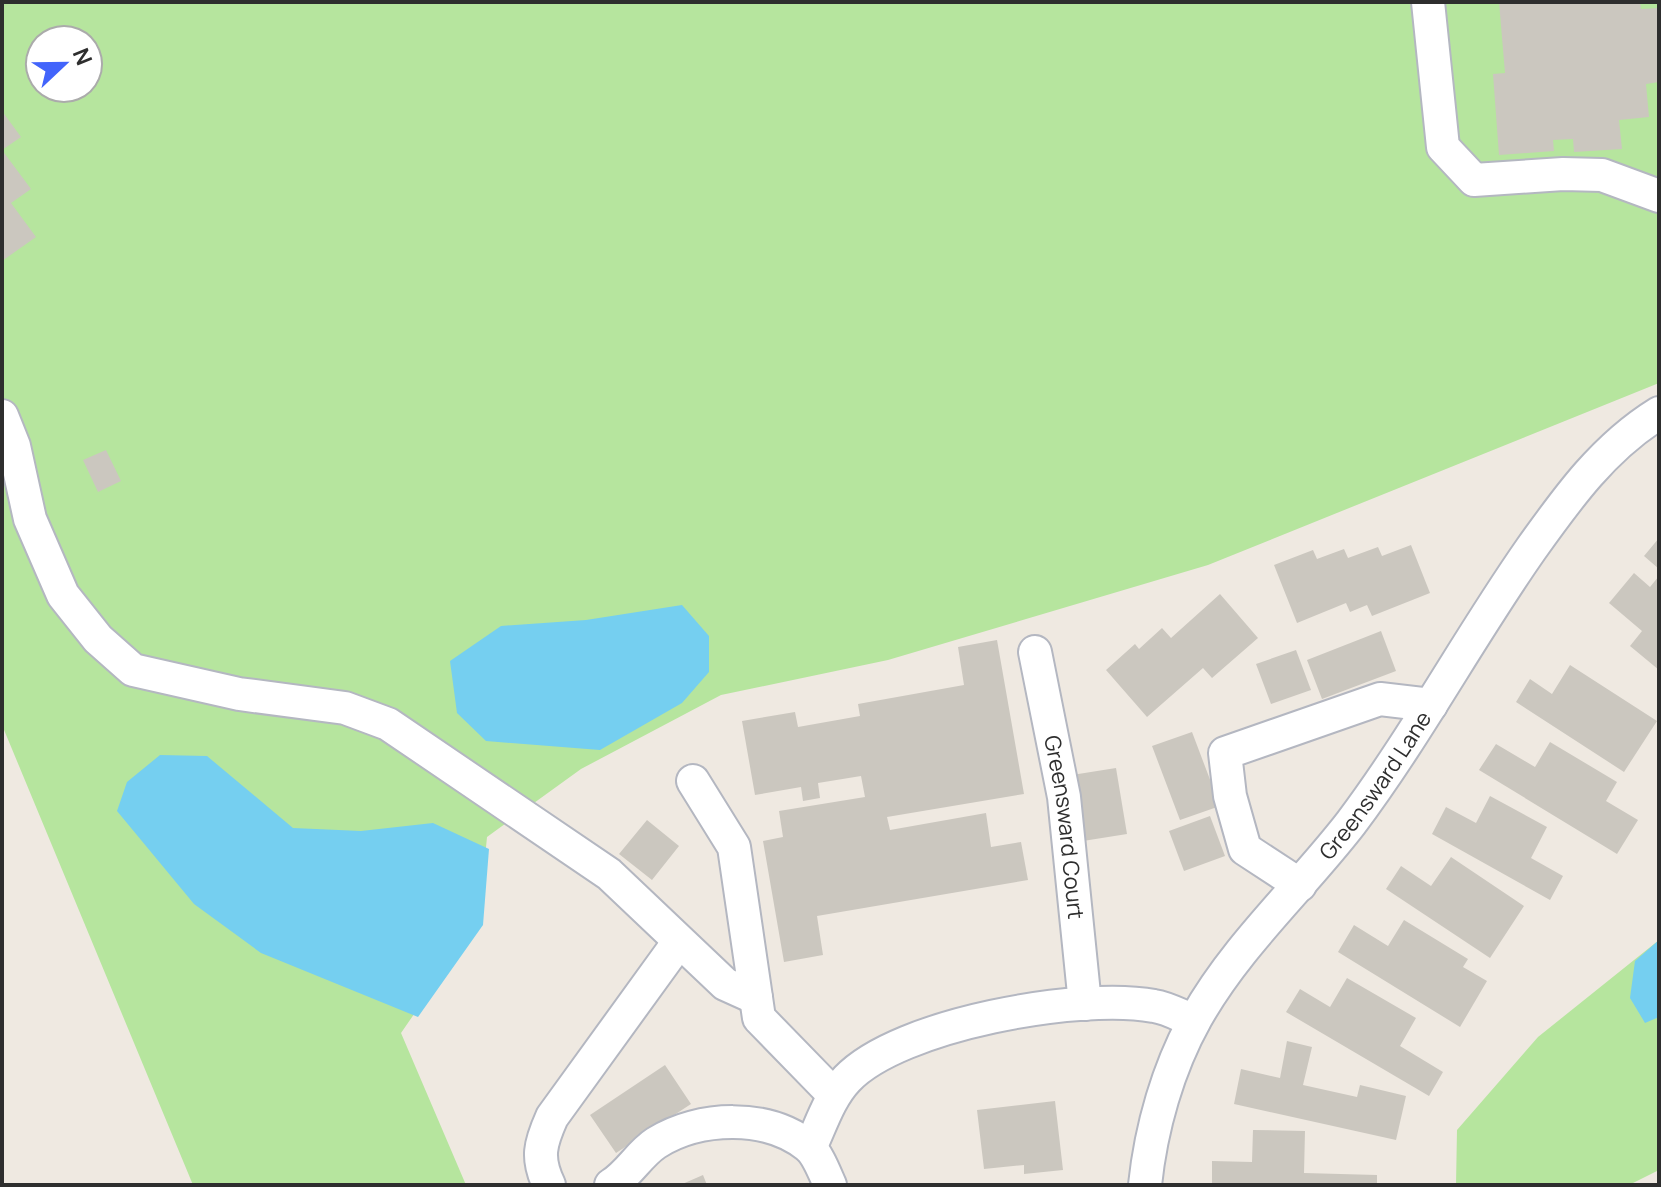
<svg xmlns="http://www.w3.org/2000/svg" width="1661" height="1187" font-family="Manrope,sans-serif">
<rect width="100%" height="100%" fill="#efe9e1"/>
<path fill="#b6e59e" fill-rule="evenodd" d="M2 2H1659V383L1208 565 888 660 721 695 581 769 487 837 479 920 401 1033 466 1185H193L2 725ZM40 40H88V88H40Z
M1659 940V1170L1629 1185H1456L1457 1130 1538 1037Z"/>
<path fill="#75cff0" d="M682 605 709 636V672L682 703 600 750 486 741 457 713 450 661 501 626 586 620Z
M160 755 207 756 293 828 361 831 433 823 489 849 483 925 418 1017 261 953 194 904 117 811 127 782Z
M1659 940V1017L1645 1023 1630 998 1635 961Z"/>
<path fill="#cbc7bf" d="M1499 2H1640L1641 9 1659 8V82L1646 84 1649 117 1619 120 1622 149 1574 152 1573 139 1553 140 1554 151 1499 155 1493 74 1505 73Z
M2 111 21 137 2 150 31 189 11 203 36 237 2 261Z
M106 450 121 481 98 492 83 460Z
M1659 538V569L1644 556Z
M1411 545 1430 593 1372 616 1367 605 1350 612 1346 603 1297 623 1274 565 1313 550 1317 559 1344 549 1348 558 1378 547 1382 556Z
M1634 573 1650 587 1659 576V670L1630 646 1642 631 1609 603Z
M1220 594 1258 638 1212 678 1203 668 1147 717 1106 670 1135 644 1139 649 1162 628 1171 638Z
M1381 631 1396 671 1322 699 1307 660Z
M997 640 1024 794 887 817 890 830 986 813 991 847 1021 842 1028 880 817 916 823 955 784 962 763 841 783 837 779 811 865 797 861 776 818 783 820 798 803 801 801 787 755 795 742 721 795 712 798 727 860 716 858 704 964 685 958 647Z
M1296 650 1311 690 1271 704 1256 664Z
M1570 665 1657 721 1624 772 1516 702 1530 679 1552 694Z
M1192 732 1220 806 1180 820 1152 746Z
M1550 742 1617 782 1606 801 1638 820 1617 854 1479 770 1496 744 1535 767Z
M1116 768 1127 834 1083 841 1072 775Z
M1490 796 1547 827 1531 858 1563 876 1550 900 1432 834 1446 807 1476 823Z
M1210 816 1225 856 1184 871 1169 831Z
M647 820 679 846 652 880 619 854Z
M1451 857 1524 906 1490 958 1386 889 1401 866 1431 886Z
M1404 920 1468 959 1463 967 1487 981 1460 1027 1338 952 1354 925 1388 946Z
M1347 978 1416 1018 1400 1046 1443 1072 1429 1096 1286 1012 1300 989 1330 1007Z
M1287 1041 1312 1047 1303 1085 1357 1097 1360 1085 1406 1096 1396 1140 1234 1104 1241 1069 1280 1078Z
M665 1065 691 1104 616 1153 590 1115Z
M1055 1101 1063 1170 1024 1174V1165L984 1169 977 1110Z
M1253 1130 1305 1131 1304 1173 1377 1175V1185H1212V1161L1252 1162Z
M703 1175 707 1185H680Z"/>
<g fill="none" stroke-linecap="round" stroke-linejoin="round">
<defs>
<g id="minor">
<path d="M1428 2 1443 147 1474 180 1563 174 1602 175 1659 196"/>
<path d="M2 416 14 446 30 519 63 595 98 639 133 670 239 694 345 708 388 724 609 874 725 984 756 998"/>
<path id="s1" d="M1035 652 1064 797 1085 1004"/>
<path d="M693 781 734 847 759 1018 834 1095"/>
<path d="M1300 885 1245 849 1230 796 1225 753 1380 699 1431 705"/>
<path d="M810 1148C821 1125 829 1098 847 1079 899 1024 1081 992 1154 1006 1168 1008 1181 1016 1194 1021"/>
<path d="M549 1185C536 1158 540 1144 552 1117L678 943"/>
<path d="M611 1185C629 1174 639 1154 656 1143 699 1116 768 1113 809 1147 818 1155 825 1174 830 1185"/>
<path id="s2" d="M1145 1185C1151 1128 1168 1068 1196 1018 1237 945 1300 889 1351 823 1417 735 1468 639 1531 549 1568 497 1604 447 1659 413"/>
</g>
</defs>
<use href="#minor" stroke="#b4b7c1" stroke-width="36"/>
<use href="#minor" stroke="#fff" stroke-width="32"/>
</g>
<g text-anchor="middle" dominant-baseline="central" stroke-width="7" stroke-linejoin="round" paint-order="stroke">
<g font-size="22" fill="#2e2e2e" stroke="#fff">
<text stroke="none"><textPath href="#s2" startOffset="470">Greensward Lane</textPath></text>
<text stroke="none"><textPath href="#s1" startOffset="178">Greensward Court</textPath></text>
</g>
</g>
<rect width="1661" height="1187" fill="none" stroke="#2e2e2e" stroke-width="8"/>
<g transform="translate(64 64) rotate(68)"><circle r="38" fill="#ffffff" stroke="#ababab" stroke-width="2"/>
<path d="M0-6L14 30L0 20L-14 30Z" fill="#4264fb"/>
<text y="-12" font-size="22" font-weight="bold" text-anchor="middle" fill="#2e2e2e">N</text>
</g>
</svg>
